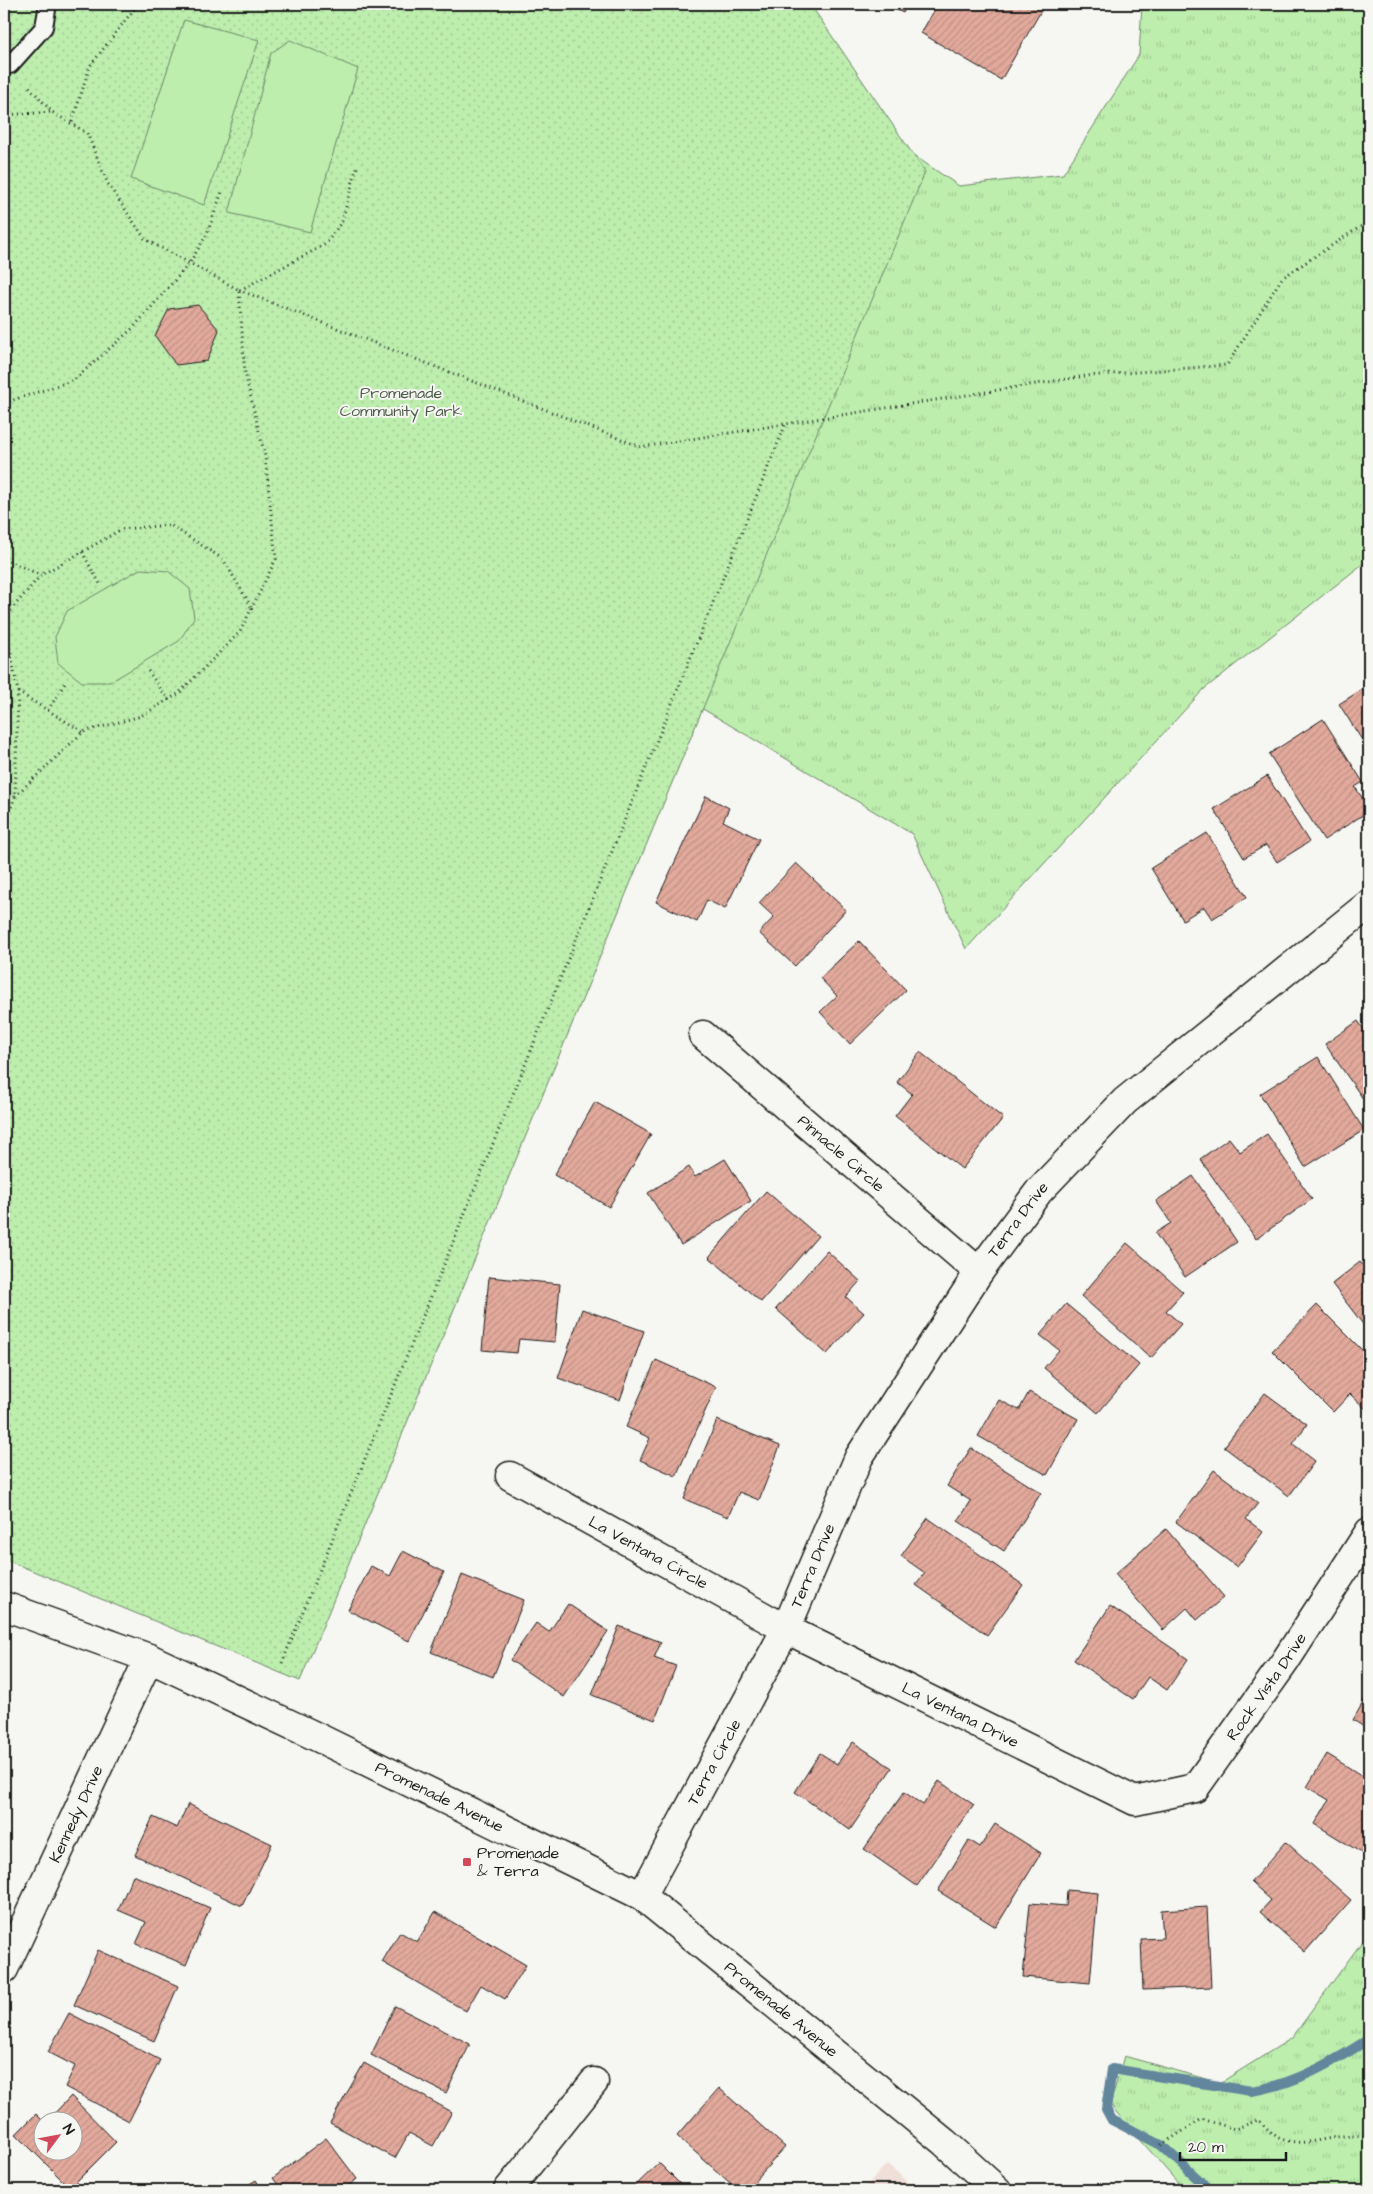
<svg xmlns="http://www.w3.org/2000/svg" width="1373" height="2194" font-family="'Architects Daughter',sans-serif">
<defs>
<pattern id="grass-tufts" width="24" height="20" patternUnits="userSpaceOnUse" patternTransform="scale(1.25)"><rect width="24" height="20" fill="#bdeeae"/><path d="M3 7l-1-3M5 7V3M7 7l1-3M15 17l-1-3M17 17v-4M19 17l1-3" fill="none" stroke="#a2cc95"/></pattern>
<pattern id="park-dots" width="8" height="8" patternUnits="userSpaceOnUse" patternTransform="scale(1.25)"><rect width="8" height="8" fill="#bdeeae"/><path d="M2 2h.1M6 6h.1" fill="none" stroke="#a2cc95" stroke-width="1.8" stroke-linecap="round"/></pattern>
<pattern id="building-hatch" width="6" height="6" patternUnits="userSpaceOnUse" patternTransform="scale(1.25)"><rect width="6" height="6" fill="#e2a99c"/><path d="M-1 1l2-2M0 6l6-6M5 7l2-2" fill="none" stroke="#c19186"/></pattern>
</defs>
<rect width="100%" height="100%" fill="#f6f6f2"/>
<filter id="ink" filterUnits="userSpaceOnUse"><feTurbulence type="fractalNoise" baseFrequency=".02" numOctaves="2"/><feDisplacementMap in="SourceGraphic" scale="10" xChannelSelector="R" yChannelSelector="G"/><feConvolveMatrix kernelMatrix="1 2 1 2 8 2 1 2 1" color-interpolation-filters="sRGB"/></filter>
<g filter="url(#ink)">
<path fill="#f0dfd8" d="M887 2164 918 2190H862Z"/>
<path fill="url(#grass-tufts)" stroke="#6c8565" d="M1142 4H1369V559L1203 690 966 949 912 834 703 709 513 933 826 96 959 186 1063 174 1139 55Z
M1369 1932V2190H1184L1110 2105 1124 2056 1220 2083 1292 2038Z"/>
<path fill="url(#park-dots)" stroke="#6c8565" d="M4 4H810L925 172 300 1681 4 1559Z"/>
<path fill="#bdeeae" stroke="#6c8565" d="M184 20 259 40 204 205 131 179Z
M290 40 358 69 310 232 229 213 271 53Z
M140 569 168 571 190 589 194 618 179 641 110 682H82L58 663 55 637 67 611Z"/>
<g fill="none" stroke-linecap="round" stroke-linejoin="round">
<path stroke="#62869c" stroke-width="10" d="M1210 2190 1161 2145 1112 2120 1106 2109 1112 2069 1251 2091C1294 2085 1333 2062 1369 2039"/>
</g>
<path fill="url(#building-hatch)" stroke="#1c1c1c" d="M886 4H907L903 13Z
M938 4H1045L1001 80 921 33Z
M198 305 219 330 207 361 176 365 155 336 169 309Z
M1369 685V751L1339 704Z
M1323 719 1363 782 1355 787 1369 808V811L1324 840 1269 754Z
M1267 776 1309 842 1277 862 1266 845 1244 858 1214 809Z
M706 796 729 808 723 821 759 839 725 909 707 900 697 922 656 902Z
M1207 833 1247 897 1212 919 1204 907 1183 920 1151 868Z
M796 863 846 910 795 966 759 933 774 917 759 903Z
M859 941 906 990 850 1044 820 1012 837 996 820 978Z
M1358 1021 1369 1037 1368 1106 1325 1044Z
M920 1052 1003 1118 962 1169 895 1116 912 1094 897 1082Z
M1318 1057 1364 1130 1305 1167 1260 1094Z
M595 1102 651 1134 609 1207 554 1175Z
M1267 1134 1312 1199 1256 1239 1200 1159 1229 1138 1240 1152Z
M725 1159 751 1201 681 1245 648 1193 689 1167 695 1177Z
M1193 1176 1237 1242 1185 1277 1155 1233 1171 1223 1156 1201Z
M766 1191 818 1236 761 1302 709 1257Z
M1127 1243 1183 1292 1166 1311 1181 1324 1151 1358 1081 1296Z
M827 1251 860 1281 846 1297 864 1313 827 1354 776 1309Z
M1360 1262 1369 1273V1332L1332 1284Z
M489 1277 560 1284 555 1342 519 1339 517 1353 482 1350Z
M1066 1304 1139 1365 1098 1413 1044 1368 1059 1350 1040 1335Z
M1317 1305 1369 1357V1408L1367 1410 1350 1394 1333 1412 1272 1351Z
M582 1309 644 1331 620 1400 558 1378Z
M656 1360 716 1387 676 1476 640 1460 650 1438 626 1427Z
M1029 1392 1078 1419 1047 1475 978 1436 999 1400 1019 1410Z
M1265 1393 1307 1424 1293 1444 1315 1461 1289 1496 1224 1447Z
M717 1420 780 1446 759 1500 739 1492 728 1517 684 1499Z
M971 1448 1041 1493 1004 1551 958 1521 971 1501 947 1486Z
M1214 1470 1258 1503 1246 1519 1263 1532 1237 1567 1176 1522Z
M928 1518 1023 1585 987 1635 916 1585 925 1573 901 1556Z
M1166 1529 1224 1597 1197 1620 1187 1608 1163 1630 1115 1574Z
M403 1551 444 1572 409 1641 348 1610 371 1566 390 1576Z
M462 1575 524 1600 493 1677 431 1652Z
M568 1604 608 1631 564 1697 510 1660 536 1623 549 1632Z
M1110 1606 1188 1659 1167 1690 1148 1677 1133 1699 1074 1660Z
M619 1626 661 1642 654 1658 676 1666 655 1720 592 1695Z
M1369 1692V1730L1353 1720Z
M853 1742 892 1768 850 1830 795 1792 820 1753 837 1764Z
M1327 1754 1369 1780 1368 1857 1315 1824 1329 1800 1307 1787Z
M939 1781 974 1805 917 1886 864 1849 904 1792 923 1805Z
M188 1804 272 1844 242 1906 135 1855 153 1817 177 1828Z
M995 1824 1041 1853 996 1927 938 1891 969 1840 980 1847Z
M1286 1842 1351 1900 1305 1952 1260 1912 1271 1900 1251 1882Z
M133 1875 210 1908 186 1965 136 1944 146 1922 118 1910Z
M1067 1890 1098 1893 1090 1983 1023 1977 1030 1903 1066 1906Z
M1207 1907 1211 1987 1143 1990 1141 1939 1163 1938 1161 1910Z
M435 1912 526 1965 505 1999 481 1985 466 2011 382 1962 400 1932 417 1942Z
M98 1950 178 1986 154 2041 74 2005Z
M395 2006 470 2044 446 2093 371 2055Z
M69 2013 160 2060 129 2121 65 2087 75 2066 48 2052Z
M364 2063 452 2112 433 2146 409 2133 395 2158 330 2123Z
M719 2088 785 2147 747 2190H738L677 2136Z
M71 2096 116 2142 70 2188 16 2134 36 2114 44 2122 42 2152H72V2122H46Z
M326 2138 357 2179 344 2190H282L273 2178Z
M659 2163 686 2190H631Z
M256 2180 262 2190H240Z
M4 2182 21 2190H4Z"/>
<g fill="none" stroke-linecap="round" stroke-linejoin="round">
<defs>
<path id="lane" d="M10 65 44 27 48 4"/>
<g id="street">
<path id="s1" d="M703 1035 979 1272"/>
<path id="s2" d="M510 1476 786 1629 1135 1801 1195 1788 1284 1663 1369 1532"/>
<path id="s3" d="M642 1896 786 1629 859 1457 979 1272 1039 1191 1125 1101 1369 904"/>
<path id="s4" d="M4 1969 149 1658"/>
<path d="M508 2190 594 2082"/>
</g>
<g id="secondary">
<path id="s5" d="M4 1606 149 1658 315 1736 642 1896 944 2142 997 2190"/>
</g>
</defs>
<use href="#lane" stroke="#1c1c1c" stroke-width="20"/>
<use href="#street" stroke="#1c1c1c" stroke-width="31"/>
<use href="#secondary" stroke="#1c1c1c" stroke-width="31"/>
<path stroke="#1c1c1c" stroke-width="3" stroke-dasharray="1 4" stroke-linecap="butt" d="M4 115 52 112
M72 122 90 66 138 4
M239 290 641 447 1086 376 1227 365 1282 278 1369 221
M240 290 326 244 342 221 357 167
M4 403 74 380 133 328 189 264 207 234 223 189
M82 552 100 584
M4 559 41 575
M4 618 41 575 82 552 122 529 170 525 223 559 252 608
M4 618 18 692 15 796 4 830
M148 671 169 700
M18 692 83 732
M48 710 66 682
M15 796 83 732 141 716 178 694 240 632 276 559 265 456 245 373 239 290 145 239 108 184 87 133 52 112 27 84
M282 1663 786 423
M1161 2145 1202 2119 1235 2129 1258 2120C1264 2125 1272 2134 1279 2138 1310 2151 1339 2129 1369 2137"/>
<use href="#lane" stroke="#f6f6f2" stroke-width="16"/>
<use href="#street" stroke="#f6f6f2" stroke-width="28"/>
<use href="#secondary" stroke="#f6f6f2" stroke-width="28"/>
</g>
</g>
<rect fill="#d1495b" stroke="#f6f6f2" stroke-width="2" x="462" y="1857" width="10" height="10" rx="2.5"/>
<g text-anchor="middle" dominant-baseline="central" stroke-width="4" stroke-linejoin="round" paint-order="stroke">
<g font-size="16" fill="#4c5b48" stroke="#f6f6f2">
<text x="401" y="393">Promenade<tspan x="401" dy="18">Community Park</tspan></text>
</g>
<g font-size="16" fill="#1c1c1c" stroke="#f6f6f2">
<text stroke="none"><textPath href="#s1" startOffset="182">Pinnacle Circle</textPath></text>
<text stroke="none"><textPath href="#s3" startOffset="776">Terra Drive</textPath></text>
<text stroke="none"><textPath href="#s2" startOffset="158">La Ventana Circle</textPath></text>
<text stroke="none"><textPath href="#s3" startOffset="372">Terra Drive</textPath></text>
<text stroke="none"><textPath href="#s2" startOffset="890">Rock Vista Drive</textPath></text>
<text stroke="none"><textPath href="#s2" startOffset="510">La Ventana Drive</textPath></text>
<text stroke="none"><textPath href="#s3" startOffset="152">Terra Circle</textPath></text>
<text stroke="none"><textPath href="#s5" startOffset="476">Promenade Avenue</textPath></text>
<text stroke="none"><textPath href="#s4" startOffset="171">Kennedy Drive</textPath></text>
<text stroke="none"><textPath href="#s5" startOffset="881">Promenade Avenue</textPath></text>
</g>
<g font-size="16" fill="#1c1c1c" stroke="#f6f6f2" text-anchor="start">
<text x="477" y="1853">Promenade<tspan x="477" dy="18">&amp; Terra</tspan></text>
</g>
</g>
<rect width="1373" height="2194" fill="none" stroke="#f6f6f2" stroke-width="20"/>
<rect x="10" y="10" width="1353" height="2174" fill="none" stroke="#1c1c1c" stroke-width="2" filter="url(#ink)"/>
<g transform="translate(58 2136) rotate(58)"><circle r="24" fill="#f6f6f2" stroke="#9f9f9c"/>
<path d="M0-4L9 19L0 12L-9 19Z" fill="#d1495b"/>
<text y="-8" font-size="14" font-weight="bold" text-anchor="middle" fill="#1c1c1c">N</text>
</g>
<path d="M1180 2152v8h106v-8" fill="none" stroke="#1c1c1c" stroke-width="2.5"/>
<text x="1188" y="2152" font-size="15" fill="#1c1c1c" stroke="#f6f6f2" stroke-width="4" paint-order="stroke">20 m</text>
</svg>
